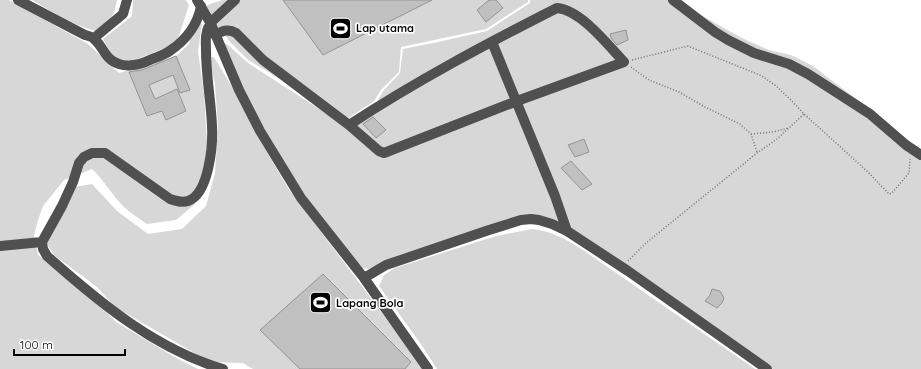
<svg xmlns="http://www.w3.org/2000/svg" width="921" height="369" font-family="Quicksand,sans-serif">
<rect width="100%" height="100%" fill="#fff"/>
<path fill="#d7d7d7" d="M0 0H9L88 44 119 73 175 57 189 44 195 17 202 24 198 51 204 94 207 143 203 174 195 204 176 220 147 224C139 218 130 213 123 206 112 195 104 180 92 169L64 180 43 206 38 220 34 235 38 255 89 294 116 322 178 359 198 369H0Z
M32 0H117C114 19 109 20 95 31 72 24 52 12 32 0Z
M133 0H186L189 5 177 42 170 46 132 61 114 58 103 39 132 16Z
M222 0H528V2L486 29 401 47 399 72 381 90 374 101 347 119 248 60 231 43 202 7Z
M530 0H680L695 12 744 39 769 50 791 55 813 66 873 112 909 142 921 150V369H773L574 231 526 220 448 240 399 255 369 269 360 268 312 206 259 123 221 41 228 45 248 63 344 125 376 104 383 91 400 73 403 49 438 42 487 31 530 3Z
M214 57 232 87 256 134 288 188 424 369H253L243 363 210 362 115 307 97 287 54 255 47 244 51 222 74 187 92 184 117 211 148 234 182 229 206 206 215 173 218 126 215 84 209 58Z
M532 229C554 232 564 238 583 250L755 369H437L423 347 379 286 384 275 395 268 496 236Z"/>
<path fill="#c0c0c0" stroke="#949494" d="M283 0H432L323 55Z
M489 0H496L503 8 486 22 477 10Z
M626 30 628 40 617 45 611 38 610 34Z
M176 56 190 90 180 93 173 75 149 85 155 99 177 89 186 111 166 120 162 111 147 116 129 72 142 70Z
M373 117 386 130 376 138 363 124Z
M584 139 589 152 575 157 568 145Z
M571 161 592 184 582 190 561 168Z
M323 274 411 362 405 369H300L260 330Z
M712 289 720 291 724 298 722 303 717 308 705 301 710 295Z"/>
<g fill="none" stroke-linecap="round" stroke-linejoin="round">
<path stroke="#727272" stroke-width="1.5" stroke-dasharray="1 2" stroke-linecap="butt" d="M632 60 688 46 762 76 776 86 792 101 804 114 868 172 889 194 892 193 909 173 910 159
M631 67 649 80 679 92 705 107 740 124 751 134 757 152
M751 134 773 132 788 128
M628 261 646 243 757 153 777 139 804 114"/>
<path stroke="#505050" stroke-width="10" d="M18 0 83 34C86 36 92 36 94 39 104 47 105 60 119 64 131 68 142 64 152 59 158 57 166 54 171 50 186 40 198 24 201 6
M197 0 211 24 239 90 260 131 301 198 364 278 428 369
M673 0 715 32 728 40 754 53 789 64 808 74 870 114 906 145 921 155
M210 23 235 0
M211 24C209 26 207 29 207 32 205 37 206 44 206 50 206 76 211 101 212 126 213 145 209 194 188 201 182 203 176 201 170 199L105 153H92L84 157 79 163 73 182 62 206 42 242 43 249 47 256C99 302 155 349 223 369
M215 35C222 31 228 28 236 33L263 60 349 125 379 151 384 153 517 101 624 62C608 45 581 10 557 8 486 44 416 81 349 125
M94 38 123 14 127 0
M492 42 555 196 567 231
M0 246 42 242
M364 278 386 265 489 230 521 220 531 219 539 220 552 224 567 231 628 271 767 369"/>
</g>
<defs>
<symbol id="stadium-square" viewBox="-11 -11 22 22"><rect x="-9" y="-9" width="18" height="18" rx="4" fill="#000" stroke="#fff"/><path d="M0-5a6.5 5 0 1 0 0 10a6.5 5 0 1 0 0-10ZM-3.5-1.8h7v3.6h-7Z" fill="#fff"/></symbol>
</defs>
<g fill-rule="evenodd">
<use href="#stadium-square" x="328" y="16" width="25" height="25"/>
<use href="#stadium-square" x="308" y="290" width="25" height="25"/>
</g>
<g text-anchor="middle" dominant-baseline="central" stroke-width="3.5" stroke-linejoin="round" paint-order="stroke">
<g font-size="11" font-weight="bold" fill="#000" stroke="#fff" text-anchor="start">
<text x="356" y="28">Lap utama</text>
<text x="336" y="303">Lapang Bola</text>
</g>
</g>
<path d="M14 349v6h111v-6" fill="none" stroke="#000000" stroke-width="2"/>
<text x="20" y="349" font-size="12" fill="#000000" stroke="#ffffff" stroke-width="3" paint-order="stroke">100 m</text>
</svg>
